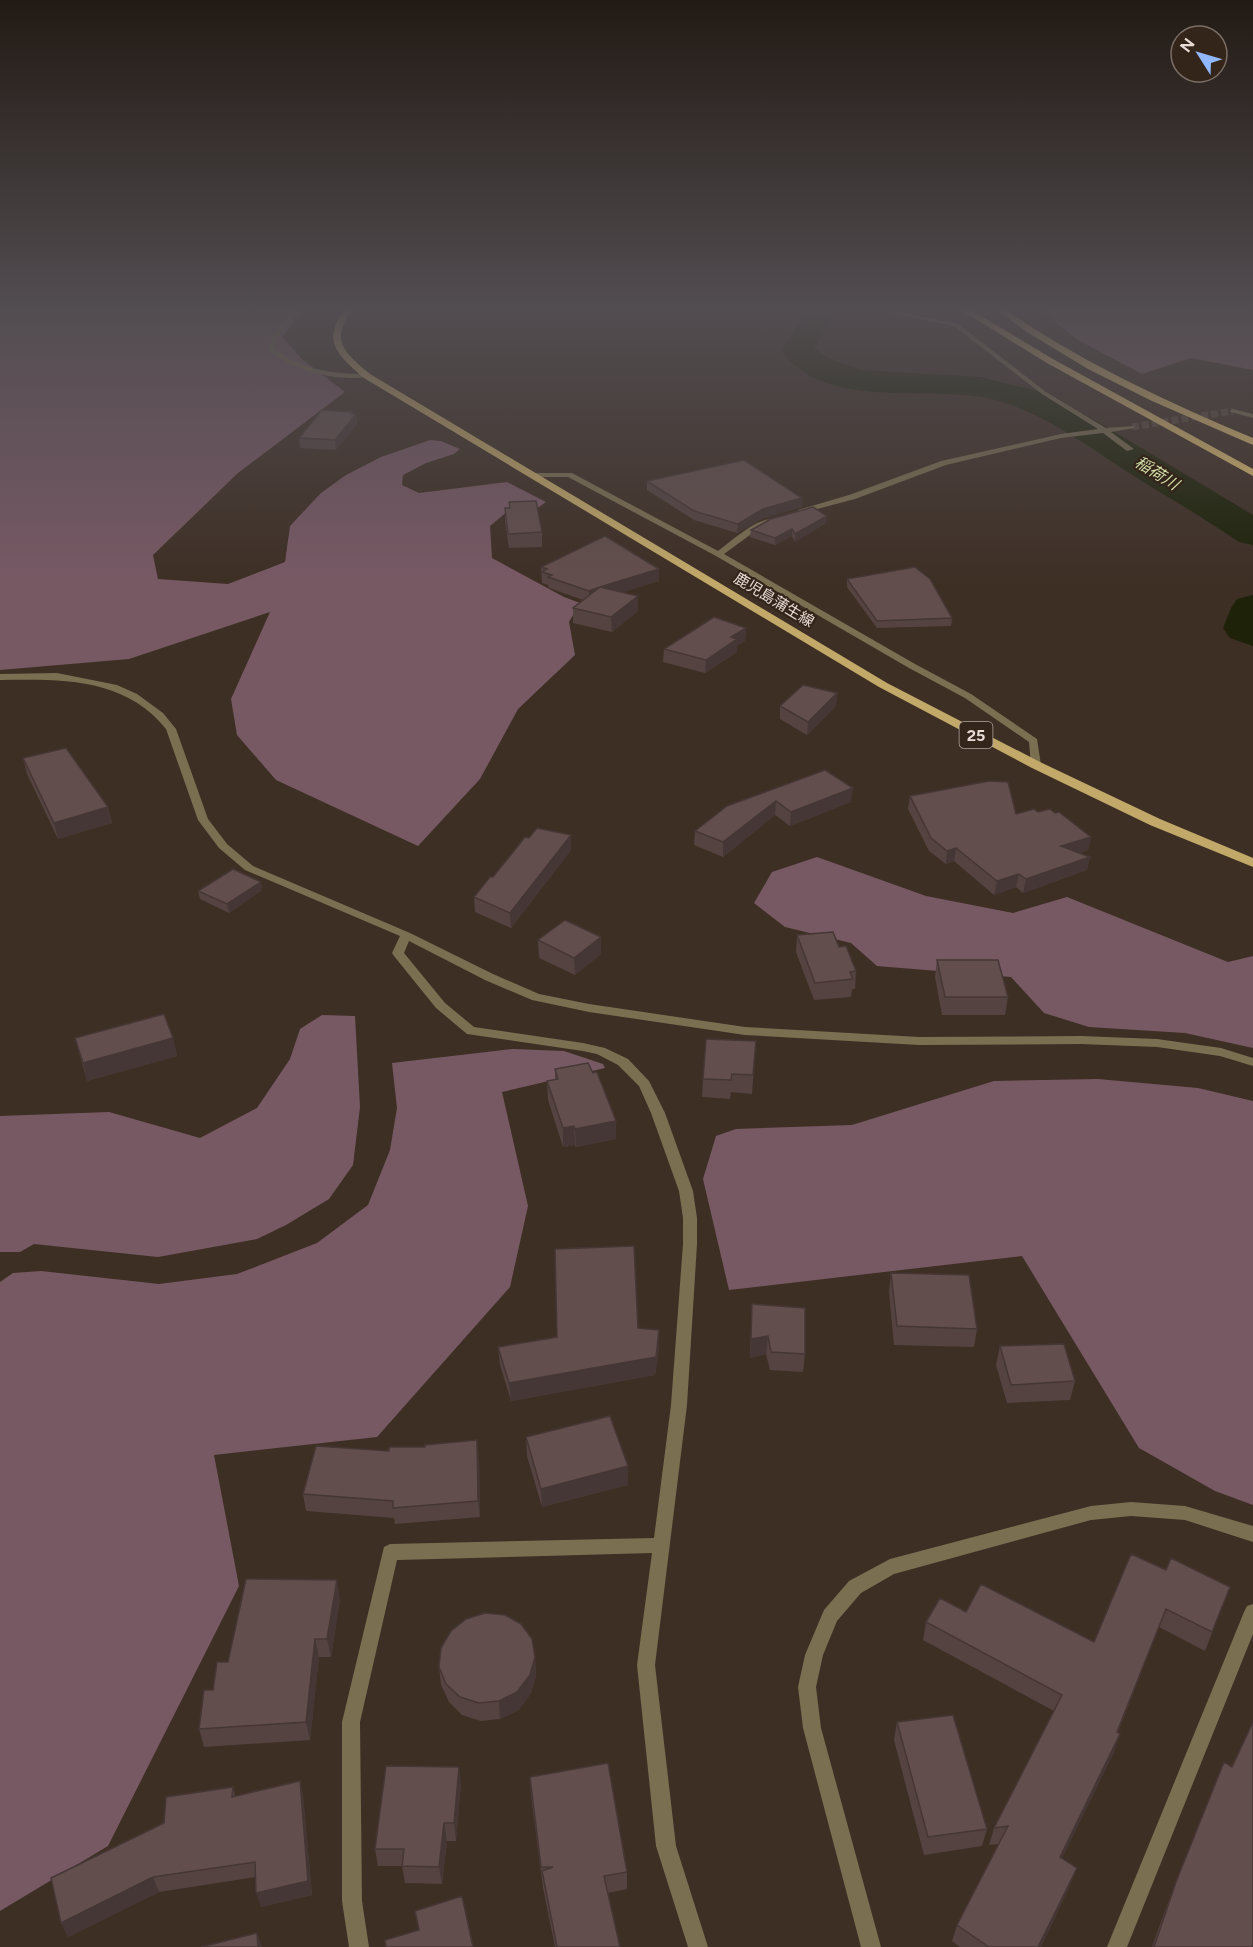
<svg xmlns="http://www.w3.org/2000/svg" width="1253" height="1947" font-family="Figtree,'Noto Sans JP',sans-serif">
<rect width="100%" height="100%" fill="#3e2f25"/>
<path fill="#775964" d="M0 310H302L282 337 303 360 345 392 238 473 153 555 158 579 228 584 285 562 290 526 321 493 346 475 381 457 430 440 441 441 460 449 454 454 426 463 403 475 402 485 419 493 507 482 546 502 539 507 509 510 490 526 492 558 564 597 580 603 569 622 575 655 518 709 480 779 418 846 276 780 237 735 231 699 270 612 129 659 0 670Z
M1041 310H1249L1253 312V370L1191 358 1142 374 1078 340Z
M817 857 926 896 1013 913 1067 897 1228 962 1253 956V1048L1185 1033 1089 1027 1044 1013 1011 977 877 966 851 943 785 927 754 903 772 872Z
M322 1015 355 1016 360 1107 353 1165 329 1199 286 1225 257 1239 158 1257 34 1244 20 1252H0V1116L109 1112 200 1138 257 1108 290 1059 300 1029Z
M513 1049 564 1051 603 1064 605 1068 502 1092 528 1206 510 1287 377 1437 214 1455 239 1586 108 1846 0 1911V1282L13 1273 41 1271 159 1284 237 1274 317 1243 368 1205 390 1150 397 1108 392 1063Z
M1098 1079 1198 1088 1253 1101V1505L1215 1491 1139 1448 1022 1256 729 1290 703 1179 716 1136 736 1129 852 1125 994 1081Z"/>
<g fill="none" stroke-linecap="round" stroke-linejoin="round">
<path fill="#1d2208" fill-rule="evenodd" d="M807 310H838L814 348 828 358 861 370 981 377 1037 391 1098 422 1253 515V545L1239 542C1204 518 1167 497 1131 474 1085 445 1037 407 982 397 922 387 821 409 781 350L808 312Z
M1253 595V646L1230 638 1223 628 1231 608 1237 599Z"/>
<path stroke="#57493f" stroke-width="7" stroke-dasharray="7 3" stroke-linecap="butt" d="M1132 427 1233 411"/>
<path fill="#7b6f51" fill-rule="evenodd" d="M292 310H298L279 335 274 349C302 370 333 374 367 374L369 375V377C334 381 296 372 269 350L273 335Z
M880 310H890L958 324 1046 392 1106 428 1134 426V428L1111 432 1134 449 1127 451 1103 433 1061 438 946 465 855 499 798 514V510L849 495 941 461 1061 434 1098 429 1042 394 954 326Z
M1233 409 1253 414V418L1231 412 1230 411Z
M531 473H572L718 551C733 540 754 519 773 519V523L754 532 724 554 915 664 971 694 1037 739 1041 765 1036 768 1031 765 1029 742 965 698 909 668 716 556 568 477H534L530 475Z
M57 673 117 685 137 694 163 713 176 729 208 819 227 844 253 866 410 933 493 974 539 994 589 1004 745 1027 919 1037 1081 1036 1157 1039 1221 1048 1253 1058V1066L1220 1056 1157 1047 1081 1044 919 1045 745 1035 589 1012 532 1000 485 980 409 941 404 953 445 1003 474 1027 583 1043 605 1048 628 1059 649 1081 665 1113 693 1191 697 1218V1244L687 1405 655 1665 676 1846 708 1947H688L656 1846 637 1665 652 1553 397 1560 360 1722 362 1901 369 1947H349L342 1901V1722L384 1547 390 1544 654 1538 671 1405 683 1244V1218L679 1191 651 1113 639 1086 618 1065 597 1054 583 1051 467 1034 436 1008 394 956 392 953 400 936 245 870 219 848 198 820 166 729C125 677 60 679 0 680V674Z
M1253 1604V1634L1127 1947H1107L1244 1612 1247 1606Z"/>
<path fill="#7b6f51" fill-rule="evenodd" d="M1131 1502 1185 1506 1253 1526V1542L1185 1520 1131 1516 1091 1520 894 1574 861 1593 837 1621 823 1655 816 1687 821 1728 881 1947H861L803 1728 798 1687 805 1655 824 1610 849 1581 890 1559 1091 1506Z"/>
<path fill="#c3a969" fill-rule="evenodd" d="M345 310H352C329 341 345 353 370 374L887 683 1040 762 1160 819 1253 858V867L1150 825 1032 768 879 687 364 378C339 356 320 341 345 310Z"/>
<path fill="#e0c072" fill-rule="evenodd" d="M961 310H971L1053 359 1253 469V476L1047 363Z
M997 310H1006C1083 363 1167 402 1253 438V445L1152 401 1088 369 1027 332Z"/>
</g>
<path fill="#544341" d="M354 414H356L357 424 336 450 300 448 299 438Z
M647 481 802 507 763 518 737 533 694 520 647 490Z
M505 508 542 532V547L509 548 505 522Z
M826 523 795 542 792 536 775 545 750 537 751 530Z
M541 567 659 581 622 592 638 596V611L612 632 573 623V608L583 600 549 588 548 585 542 583Z
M847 579 952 618 951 626 877 628 847 587Z
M746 628 745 641 737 646V652L705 673 663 662 664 649Z
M837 693 836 706 807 735 780 719V706Z
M23 758 108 807 112 823 58 839 27 774Z
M825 770 851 802 790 826 775 815 723 857 694 845 695 831Z
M910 796 1016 814 1038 812 1055 813 1091 837 1088 850 1079 853 1090 857 1087 870 1023 893 1016 887 994 895 954 861 946 864 929 851 908 809Z
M529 838 571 850 511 928 475 912 474 897Z
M261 882 262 890 229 913 200 899 198 891Z
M797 935 839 947 856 971 855 989H852L851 997 814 1000 796 952Z
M538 940 601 954 575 975 539 958Z
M937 960 1008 997 1005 1015H942L935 977Z
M75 1038H173L177 1056 87 1081Z
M756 1041 752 1094 731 1092 730 1099 702 1097 703 1079Z
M555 1069 616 1139 576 1147 575 1145 563 1147 548 1100 547 1081 555 1080Z
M891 1273 977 1329 974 1347 894 1345 889 1292Z
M752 1304 805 1354 803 1372 770 1370 766 1354 750 1358Z
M638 1328 659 1348 655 1375 511 1401 500 1365 498 1347Z
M1000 1346 1075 1381 1070 1400 1007 1403 996 1365Z
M526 1437 628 1485 542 1507 527 1456Z
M389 1451 479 1457 480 1517 395 1524 394 1518 306 1511 303 1494Z
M1166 1570 1230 1587 1205 1651 1159 1627 1118 1732 1114 1752 1062 1858 1077 1868 1070 1885 1041 1947H960L952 1941 957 1925 998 1844 989 1845 994 1828 1054 1711 923 1640 926 1622 966 1612 1094 1642Z
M340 1599 331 1657H319L310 1740 204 1747 199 1729 213 1690 228 1662Z
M535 1657 536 1675 531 1693 519 1710 500 1719 481 1721 462 1715 449 1702 441 1685 439 1667Z
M897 1722 987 1829 982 1846 924 1855 894 1740Z
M1224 1762 1232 1767 1252 1947H1152L1169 1900Z
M530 1777 627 1872V1889L608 1893 620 1947H555L543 1888 531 1795Z
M300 1781 303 1796 312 1895 261 1907 256 1877 159 1892 68 1937 164 1823 233 1787 235 1796Z
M461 1784 456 1841H447L442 1884 405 1883 402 1866H378L375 1849Z"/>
<path fill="#453735" d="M354 412V416L356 414 357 424 336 450 335 440Z
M802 498V507L763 518 737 533 738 524 763 509Z
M827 516 826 523 795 542V534Z
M792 529V536L775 545V538Z
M659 569V581L589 603V591Z
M638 596V611L612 632 611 617Z
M746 628 745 641 737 646V652L705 673 706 660 731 637Z
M837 693 836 706 807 735 808 722Z
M853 788 851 802 790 826 791 812Z
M776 801 775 815 723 857V842Z
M108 807 112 823 58 839 54 823Z
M571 835V850L511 928 510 913Z
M1091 837 1088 850 1058 859 1061 846Z
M956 848 954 861 946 864 947 851Z
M1090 857 1087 870 1023 893 1026 879Z
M1019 874 1016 887 994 895 997 881Z
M261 882 262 890 229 913 227 904Z
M601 937V954L575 975 574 958Z
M173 1038 177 1056 87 1081 83 1063Z
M616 1121V1139L576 1147 575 1129Z
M574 1126 575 1145 563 1147V1128Z
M659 1330V1348L655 1375 511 1401 509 1383Z
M768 1336 766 1354 750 1358 751 1339Z
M477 1440 479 1457 480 1517 478 1501Z
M628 1466V1485L542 1507 541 1489Z
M337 1580 340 1599 331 1657 327 1639Z
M315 1639 319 1657 310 1740 306 1722Z
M535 1657 536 1675 531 1693 519 1710 500 1719 499 1701Z
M1120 1734 1114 1752 1054 1874 1060 1857Z
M459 1767 461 1784 456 1841 454 1823Z
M300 1781 303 1796 312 1895 261 1907 256 1893Z
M444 1823 447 1841 442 1884 439 1867Z
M1077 1868 1070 1885 1041 1947H1038Z
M153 1877 159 1892 68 1937 61 1923Z
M257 1933 262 1947H258Z"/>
<path fill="#624e4c" stroke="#453735" stroke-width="1.5" d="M322 410 354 412 352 414H356L335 440 299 438Z
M744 460 802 498 763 509 738 524 694 511 647 481Z
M536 501 542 532 508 534 505 508H510L509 502Z
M813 507 827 516 795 534 792 529 775 538 751 530 771 519Z
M605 536 659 569 600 587 589 591 548 577 552 575 542 572 547 569 541 567Z
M915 567 930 579 952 618 877 621 847 579Z
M600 587 638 596 611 617 573 608Z
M714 617 746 628 731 637 737 639 706 660 664 649Z
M803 685 837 693 808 722 780 706Z
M66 748 108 807 54 823 23 758Z
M825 770 853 788 791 812 776 801 723 842 695 831 727 806Z
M989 781 1008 782 1016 814 1034 809 1038 812 1050 809 1055 813 1059 812 1091 837 1061 846 1090 857 1026 879 1019 874 997 881 956 848 947 851 931 838 910 796Z
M537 828 571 835 510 913 474 897 490 877H493L525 837 529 838Z
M233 869 261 882 227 904 198 891Z
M565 920 601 937 574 958 538 940Z
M833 932 839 947 846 946 856 971 850 972 853 979 815 983 797 935Z
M937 960H998L1008 997H945Z
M164 1014 173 1038 83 1063 75 1038Z
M706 1039 756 1041 753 1075 732 1074 731 1080 703 1079Z
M588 1063 593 1073 597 1072 616 1121 575 1129 574 1126 563 1128 547 1081 558 1079 555 1069Z
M634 1246 638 1328 659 1330 656 1357 509 1383 498 1347 557 1337 555 1249Z
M891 1273 969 1275 977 1329 897 1326Z
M752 1304 805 1308V1354L771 1352 768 1336 751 1339Z
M1064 1344 1075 1381 1011 1385 1000 1346Z
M610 1416 628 1466 541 1489 526 1437Z
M477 1440 478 1501 393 1508V1501L303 1494 316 1446 389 1451V1447H425V1445Z
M1131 1554 1166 1570 1171 1558 1230 1587 1212 1632 1166 1609 1117 1732 1120 1734 1060 1857 1077 1868 1038 1947H989L957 1925 1008 1826 994 1828 1062 1695 926 1622 940 1598 966 1612 981 1584 1094 1642Z
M246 1579 337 1580 327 1639H315L306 1722 199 1729 204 1690H213L217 1662H228Z
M485 1613 505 1615 521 1624 532 1639 535 1657 530 1675 517 1692 499 1701 479 1703 460 1697 446 1684 439 1667 441 1648 451 1631 466 1619Z
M953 1715 987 1829 928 1837 897 1722Z
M1253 1722V1944L1252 1947H1154L1176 1882 1224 1762 1232 1767Z
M608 1763 627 1872 604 1876 620 1947H557L542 1871 553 1867H541L530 1777Z
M386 1766 459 1767 454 1823H444L439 1867 402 1866 404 1849H375Z
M300 1781 308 1881 256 1893 255 1862 153 1877 61 1923 51 1878 164 1823 166 1797 233 1787 232 1797Z
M462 1896 473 1947H386L385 1940 419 1930 415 1911Z
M257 1933 258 1947H201Z"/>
<linearGradient id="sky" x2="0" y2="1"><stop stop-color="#221a14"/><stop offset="0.53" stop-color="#524d51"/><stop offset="1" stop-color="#524d51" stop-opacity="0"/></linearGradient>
<rect width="1253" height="582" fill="url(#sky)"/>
<g text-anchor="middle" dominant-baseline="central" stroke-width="4.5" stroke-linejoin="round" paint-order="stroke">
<g font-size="15" fill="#e6dcd5" stroke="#34251b">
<text transform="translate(774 600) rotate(31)">鹿児島蒲生線</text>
</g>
<g font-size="16" font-style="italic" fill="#d2dea8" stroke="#34251b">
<text transform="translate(1157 473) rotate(32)">稲荷川</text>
</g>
<rect fill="#34251b" stroke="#b1a59d" stroke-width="1.5" x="959.5" y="722" width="33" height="26" rx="4.5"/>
<g font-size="16" font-weight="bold" fill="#e6dcd5">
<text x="976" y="735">25</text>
</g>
</g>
<g transform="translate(1199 54) rotate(307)"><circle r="28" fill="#34251b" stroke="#7b6e65" stroke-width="1.5"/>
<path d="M0-4.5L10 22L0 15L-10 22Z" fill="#91b8fd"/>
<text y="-9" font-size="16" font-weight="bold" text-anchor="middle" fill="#e6dcd5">N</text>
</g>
</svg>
